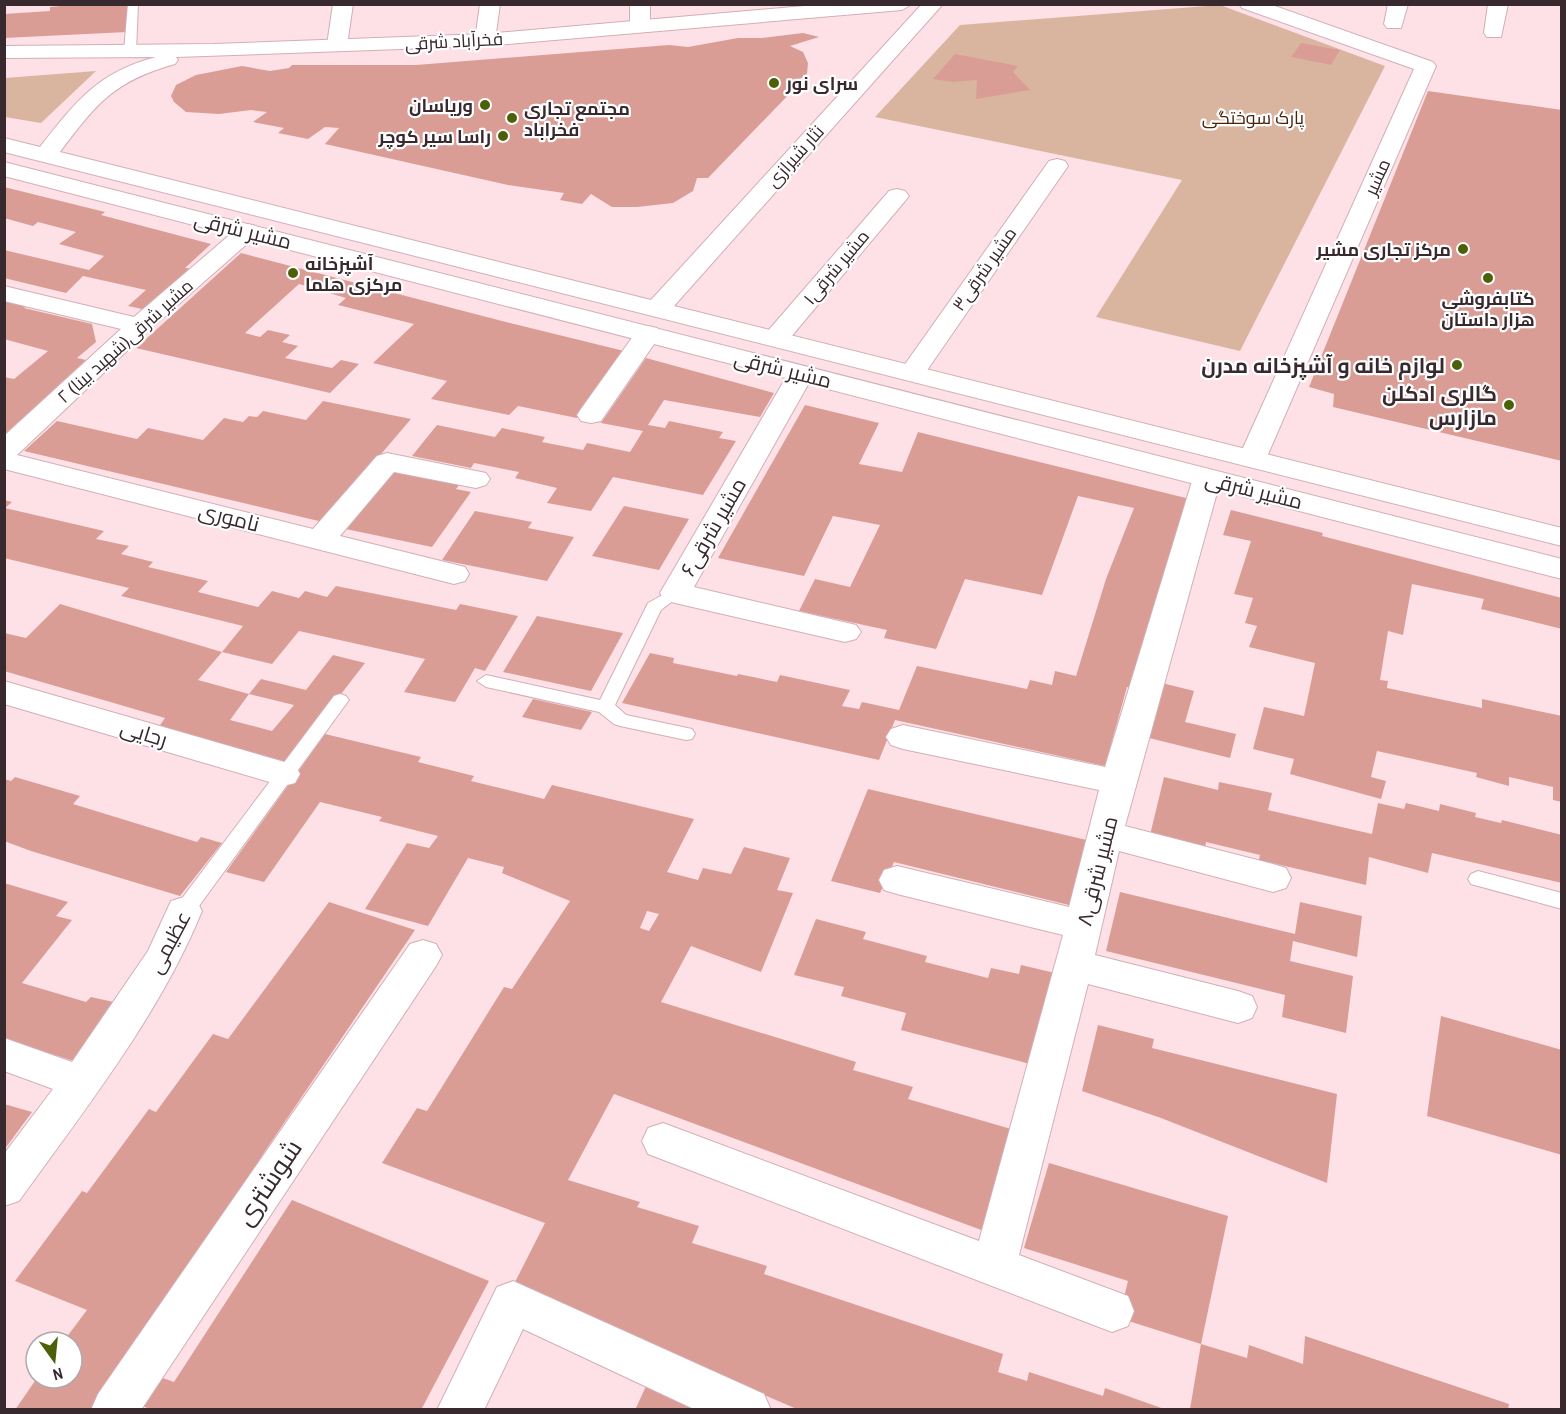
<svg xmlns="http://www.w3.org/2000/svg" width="1566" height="1414" font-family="'Archivo Narrow',Cairo,sans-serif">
<rect width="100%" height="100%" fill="#fee0e7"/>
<path fill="#d9b5a0" d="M1220 5 1385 66 1240 351 1096 317 1182 180 875 117 960 25Z
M96 71 41 123 5 117V78Z"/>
<path fill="#da9d96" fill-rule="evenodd" d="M81 4H128L127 32 4 38V14L50 11V7Z
M803 33 819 37 790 46 803 52 808 63 807 74 793 84 796 87 708 178H697L693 191 673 203 637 207H612L591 194 582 204 560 200 564 193 508 185 325 144 339 128 325 127 308 139 278 133 284 128 253 122 267 112 251 110 219 114 186 112 174 102 171 96 176 85 196 75 242 66 270 71 289 68 292 65H416L669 45 688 47 738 38H762Z
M1301 43 1340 50 1331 65 1291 57Z
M955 54 1018 66 1013 72 1030 90 976 99 977 80 952 82 933 79Z
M1428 91 1562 110V461L1333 407 1334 394 1309 387Z
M4 187 105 212 101 215 211 244 185 268 194 269 147 310 128 306 146 290 83 276 66 293 4 278V250L89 270 104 256 59 244 76 232 38 222 33 226 4 218Z
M241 253 502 321 624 351 577 418 518 406 509 415 431 399 447 381 373 363 414 324 338 305 346 298 299 284 245 333 260 337 268 330 290 335 282 342 298 346 285 358 332 368 341 360 359 364 330 393 136 348Z
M4 300 27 306 24 308 92 324 96 342 77 358 86 360 4 435V377L14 379 48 351 4 339Z
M646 358 774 393 760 417 664 400 648 425 665 428 669 421 723 432 719 438 736 441 703 495 613 477 591 511 547 503 557 488 515 478 519 472 474 463 471 468 412 456 437 425 495 437 502 428 545 437 542 442 583 450 587 443 630 452 643 431 601 423Z
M323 401 411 419 323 522 24 451 57 421 137 439 148 428 203 440 224 418 243 422 249 416 257 417 263 411 306 420Z
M805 405 879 423 859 464 902 472 918 432 1190 499 1136 689 1127 687 1105 766 895 720 879 760 622 703 650 653 674 658 673 663 737 676 738 674 777 682 780 675 850 690 842 706 859 709 862 702 899 710 917 666 1027 689 1030 680 1052 685 1055 671 1076 676 1106 579 1134 508 1078 496 1042 595 965 579 936 649 884 638 887 630 799 611 815 579 850 587 880 525 833 516 804 576 718 558Z
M387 470 460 484 456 489 471 492 432 547 341 528Z
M4 500 12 502 5 508 104 531 96 539 129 546 121 554 153 562 148 567 208 581 198 592 258 607 272 591 299 598 305 591 327 597 336 586 456 610 460 604 518 616 485 671 475 668 455 702 404 692 425 659 299 631 272 664 222 652 198 680 249 694 261 679 306 690 333 655 365 663 287 764 158 728 165 718 4 671V633L26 638 60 604 222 652 243 626 121 596 129 588 4 558ZM249 694 294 705 272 731 230 720Z
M624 506 689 519 659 570 592 556Z
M1231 510 1323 533 1322 536 1562 598V629L1481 609 1484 599 1412 584 1403 635 1388 631 1380 680 1388 681 1387 688 1482 708V699L1562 716V802L1553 800V787L1509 777V786L1476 777 1477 773 1377 751 1371 777 1386 781 1381 799 1290 774 1294 759 1253 749 1264 707 1304 716 1315 663 1249 647 1257 626 1245 623 1253 598 1234 594 1251 541 1223 535Z
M475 511 532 522 528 528 574 537 547 581 442 560Z
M537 616 623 633 591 691 503 672Z
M1162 683 1194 691 1185 722 1236 734 1230 758 1145 737Z
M533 699 592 712 581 730 522 717Z
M325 734 421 757 418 762 474 776 471 781 544 799 552 785 694 819 667 872 698 880 703 868 731 874 744 847 790 858 777 890 793 893 761 972 691 946 661 1002 856 1062 853 1070 913 1087 908 1099 1011 1129 984 1231 614 1094 568 1180 640 1202 637 1207 699 1226 692 1243 767 1266 764 1274 1003 1354 998 1372 1027 1381 1029 1372 1103 1396 1105 1388 1167 1410H799L513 1286 545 1223 382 1163 417 1108 427 1111 504 987 512 989 570 901 502 873 504 867 468 858 428 926 365 909 407 843 429 848 438 836 379 821 382 817 320 802 264 882 226 872ZM647 911 659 914 649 931 640 928Z
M15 777 80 796 73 804 197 842 201 837 222 843 180 896 31 851 4 841V779L11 781Z
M1164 777 1218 790 1219 782 1272 793 1268 810 1372 834 1378 803 1404 809 1406 803 1439 811 1440 804 1476 813 1475 817 1501 823 1502 820 1562 835V883L1432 853 1428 873 1369 857 1366 885 1259 860 1260 855 1206 842 1205 848 1150 835Z
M868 789 1091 841 1073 906 894 862 880 893 831 881Z
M4 883 68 902 56 916 72 920 22 983 86 1002 91 997 118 1003 77 1062 4 1039Z
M1120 892 1295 934 1300 902 1362 916 1357 957 1293 941 1290 961 1353 976 1346 1033 1282 1017 1285 995 1106 951Z
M329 902 415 930 265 1151 99 1410H15L37 1378H72V1342H63L87 1310 15 1281 82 1191 87 1193 149 1109 156 1112 213 1034 228 1039Z
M816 919 866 932 863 939 927 956 925 962 988 978 991 968 1019 974 1021 965 1055 973 1030 1064 901 1030 906 1013 841 996 844 987 794 975Z
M1441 1016 1562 1050V1155L1427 1116Z
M1098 1025 1154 1039 1152 1048 1337 1094 1327 1183 1161 1118 1082 1091Z
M4 1104 32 1112 4 1150Z
M1049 1163 1228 1216 1201 1344 1119 1318 1128 1281 1024 1248Z
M292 1200 489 1281 421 1410H153L142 1406 160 1377 174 1382Z
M1305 1336 1509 1404 1508 1410 1190 1409 1201 1344 1247 1358 1249 1345 1303 1364Z
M648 1382 711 1410H635Z"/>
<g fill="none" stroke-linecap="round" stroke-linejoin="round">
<defs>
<path id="lane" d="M128 4H138L136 51 130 54 124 51Z
M675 588 683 593 661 610 615 705 626 715 692 729 695 734 692 739 686 740 620 726 614 724 599 712 486 687 477 681 486 675 600 700 648 603Z
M340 694 346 696 349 700 346 704 191 917 184 919 177 917 174 911 177 905 334 696Z
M1478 871 1562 893V909L1471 884 1468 879 1471 874Z"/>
<path id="street" d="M333 4H353L347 45 344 49H330L327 45Z
M480 4H500L495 40 492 44H478L475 40Z
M630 4H650V27L647 31H633L630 27Z
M1239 4H1269L1433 62 1436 66 1266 459 1262 465 1252 467 1242 465 1238 459 1414 69 1242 8Z
M1388 4H1408L1401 28H1387L1384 24Z
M1488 4H1508L1501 37H1487L1484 33Z
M1057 159 1065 161 1068 166 921 379 912 381 903 379 899 373 903 367 1049 161Z
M897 189 905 191 909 196 905 201 785 344 776 346 767 344 763 338 767 332 889 191Z
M248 224 256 226 260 231 256 236 148 331 17 455 313 529 377 456 387 453 486 473 490 479 486 485 476 488 394 472 340 536 465 567 469 574 465 581 454 584 4 469V436L121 329 4 301V286L134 317 240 226Z
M648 326 657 328 661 334 601 421 591 423 581 421 577 415 581 409 639 328Z
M801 366 810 368 814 374 694 587 856 625 861 632 856 639 845 642 675 603 664 600 660 593 788 374 792 368Z
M1207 469 1217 472 1221 478 1125 826 1273 864 1286 868 1291 878 1286 888 1273 892 1119 851 1095 955 1238 991 1252 996 1257 1007 1252 1018 1238 1023 1088 984 1019 1255 1128 1296 1134 1311 1128 1326 1112 1332 648 1154 642 1141 648 1128 663 1123 979 1241 1063 935 897 894 884 890 879 880 884 870 897 866 1069 907 1099 790 903 749 891 745 886 737 891 729 903 725 1105 767 1193 478 1197 472Z
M4 681 295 765 300 774 295 783 283 786 4 704Z
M184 897 197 901 202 911C159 1016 85 1109 19 1201L4 1206V1154L53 1089 4 1071V1038L72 1062 148 951 171 901Z
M423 940 436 944 442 955 436 966 141 1410H91L98 1394 410 944Z
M513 1281 764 1394 771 1410H696L523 1329 484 1410H437L497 1287Z"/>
<path id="secondary" d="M827 4H912L902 10 485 46 176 57 178 60 175 64C114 81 97 103 60 152L651 300 922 4H943L674 306 1562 528V546L4 152V138L40 147C76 101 98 72 156 57L4 58V46L214 44 485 34Z
M4 162 1562 559V579L4 176Z"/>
</defs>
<use href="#lane" stroke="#d2afb7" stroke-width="2"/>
<use href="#street" stroke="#d2afb7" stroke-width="2"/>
<use href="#secondary" stroke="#d2afb7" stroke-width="2"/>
<use href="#lane" fill="#fff" fill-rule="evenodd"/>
<use href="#street" fill="#fff" fill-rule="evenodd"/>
<use href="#secondary" fill="#fff" fill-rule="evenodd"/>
</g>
<g fill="#4b6009" stroke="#fff" stroke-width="2">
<circle cx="774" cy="83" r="6"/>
<circle cx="485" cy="105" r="6"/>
<circle cx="512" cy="118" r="6"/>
<circle cx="503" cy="136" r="6"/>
<circle cx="1463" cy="249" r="6"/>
<circle cx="293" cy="273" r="6"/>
<circle cx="1488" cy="278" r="6"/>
<circle cx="1457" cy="365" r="6"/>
<circle cx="1509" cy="405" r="6"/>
</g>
<g text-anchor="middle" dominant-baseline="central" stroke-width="4.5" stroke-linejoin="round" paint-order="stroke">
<g font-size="18" fill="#37292d" stroke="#fff">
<text transform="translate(454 41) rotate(-3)">فخرآباد شرقی</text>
<text transform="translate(795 156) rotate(-48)">نثار شیرازی</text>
<text transform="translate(1377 177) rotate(-66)">مشیر</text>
<text transform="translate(836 267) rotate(-50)">۱مشیر شرقی</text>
<text transform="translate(984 269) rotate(-55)">۳مشیر شرقی</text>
<text transform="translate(125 341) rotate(-42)">۲ مشیر شرقی(شهید بینا)</text>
</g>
<g font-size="18" font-weight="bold" fill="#37292d" stroke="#fff" text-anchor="start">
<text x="786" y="83">سرای نور</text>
<text x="473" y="105" text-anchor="end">وریاسان</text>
<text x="524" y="108">مجتمع تجاری<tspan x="524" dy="21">فخراباد</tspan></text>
<text x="491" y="136" text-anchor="end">راسا سیر کوچر</text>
<text x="1451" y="249" text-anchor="end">مرکز تجاری مشیر</text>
<text x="305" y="263">آشپزخانه<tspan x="305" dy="21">مرکزی هلما</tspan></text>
<text x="1488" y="298" text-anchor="middle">کتابفروشی<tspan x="1488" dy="21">هزار داستان</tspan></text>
</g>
<g font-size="18" fill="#47240e" stroke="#fff">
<text x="1253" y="117">پارک سوختگی</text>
</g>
<g font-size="21" fill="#37292d" stroke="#fff">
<text transform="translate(243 230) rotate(14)">مشیر شرقی</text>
<text transform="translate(783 369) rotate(14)">مشیر شرقی</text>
<text transform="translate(1254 490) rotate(14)">مشیر شرقی</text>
<text transform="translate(229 517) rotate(14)">ناموری</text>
<text transform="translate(713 527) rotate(-60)">۶مشیر شرقی</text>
<text transform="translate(144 733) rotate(17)">رجایی</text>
<text transform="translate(1097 871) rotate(-76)">مشیر شرقی۸</text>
<text transform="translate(169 942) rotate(-62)">عظیمی</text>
</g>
<g font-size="21" font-weight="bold" fill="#37292d" stroke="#fff" text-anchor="end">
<text x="1445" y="365">لوازم خانه و آشپزخانه مدرن</text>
<text x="1497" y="393">گالری ادکلن<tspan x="1497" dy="24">مازارس</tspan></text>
</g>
<g font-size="26" fill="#37292d" stroke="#fff">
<text transform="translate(268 1182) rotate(-56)">شوشتری</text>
</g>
</g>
<rect width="1566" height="1414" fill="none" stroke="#37292d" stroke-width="12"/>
<g transform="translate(54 1360) rotate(165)"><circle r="28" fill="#ffffff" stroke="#afa9ab" stroke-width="1.5"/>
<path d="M0-4.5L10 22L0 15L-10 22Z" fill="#4b6009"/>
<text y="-9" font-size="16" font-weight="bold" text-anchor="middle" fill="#37292d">N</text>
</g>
</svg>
